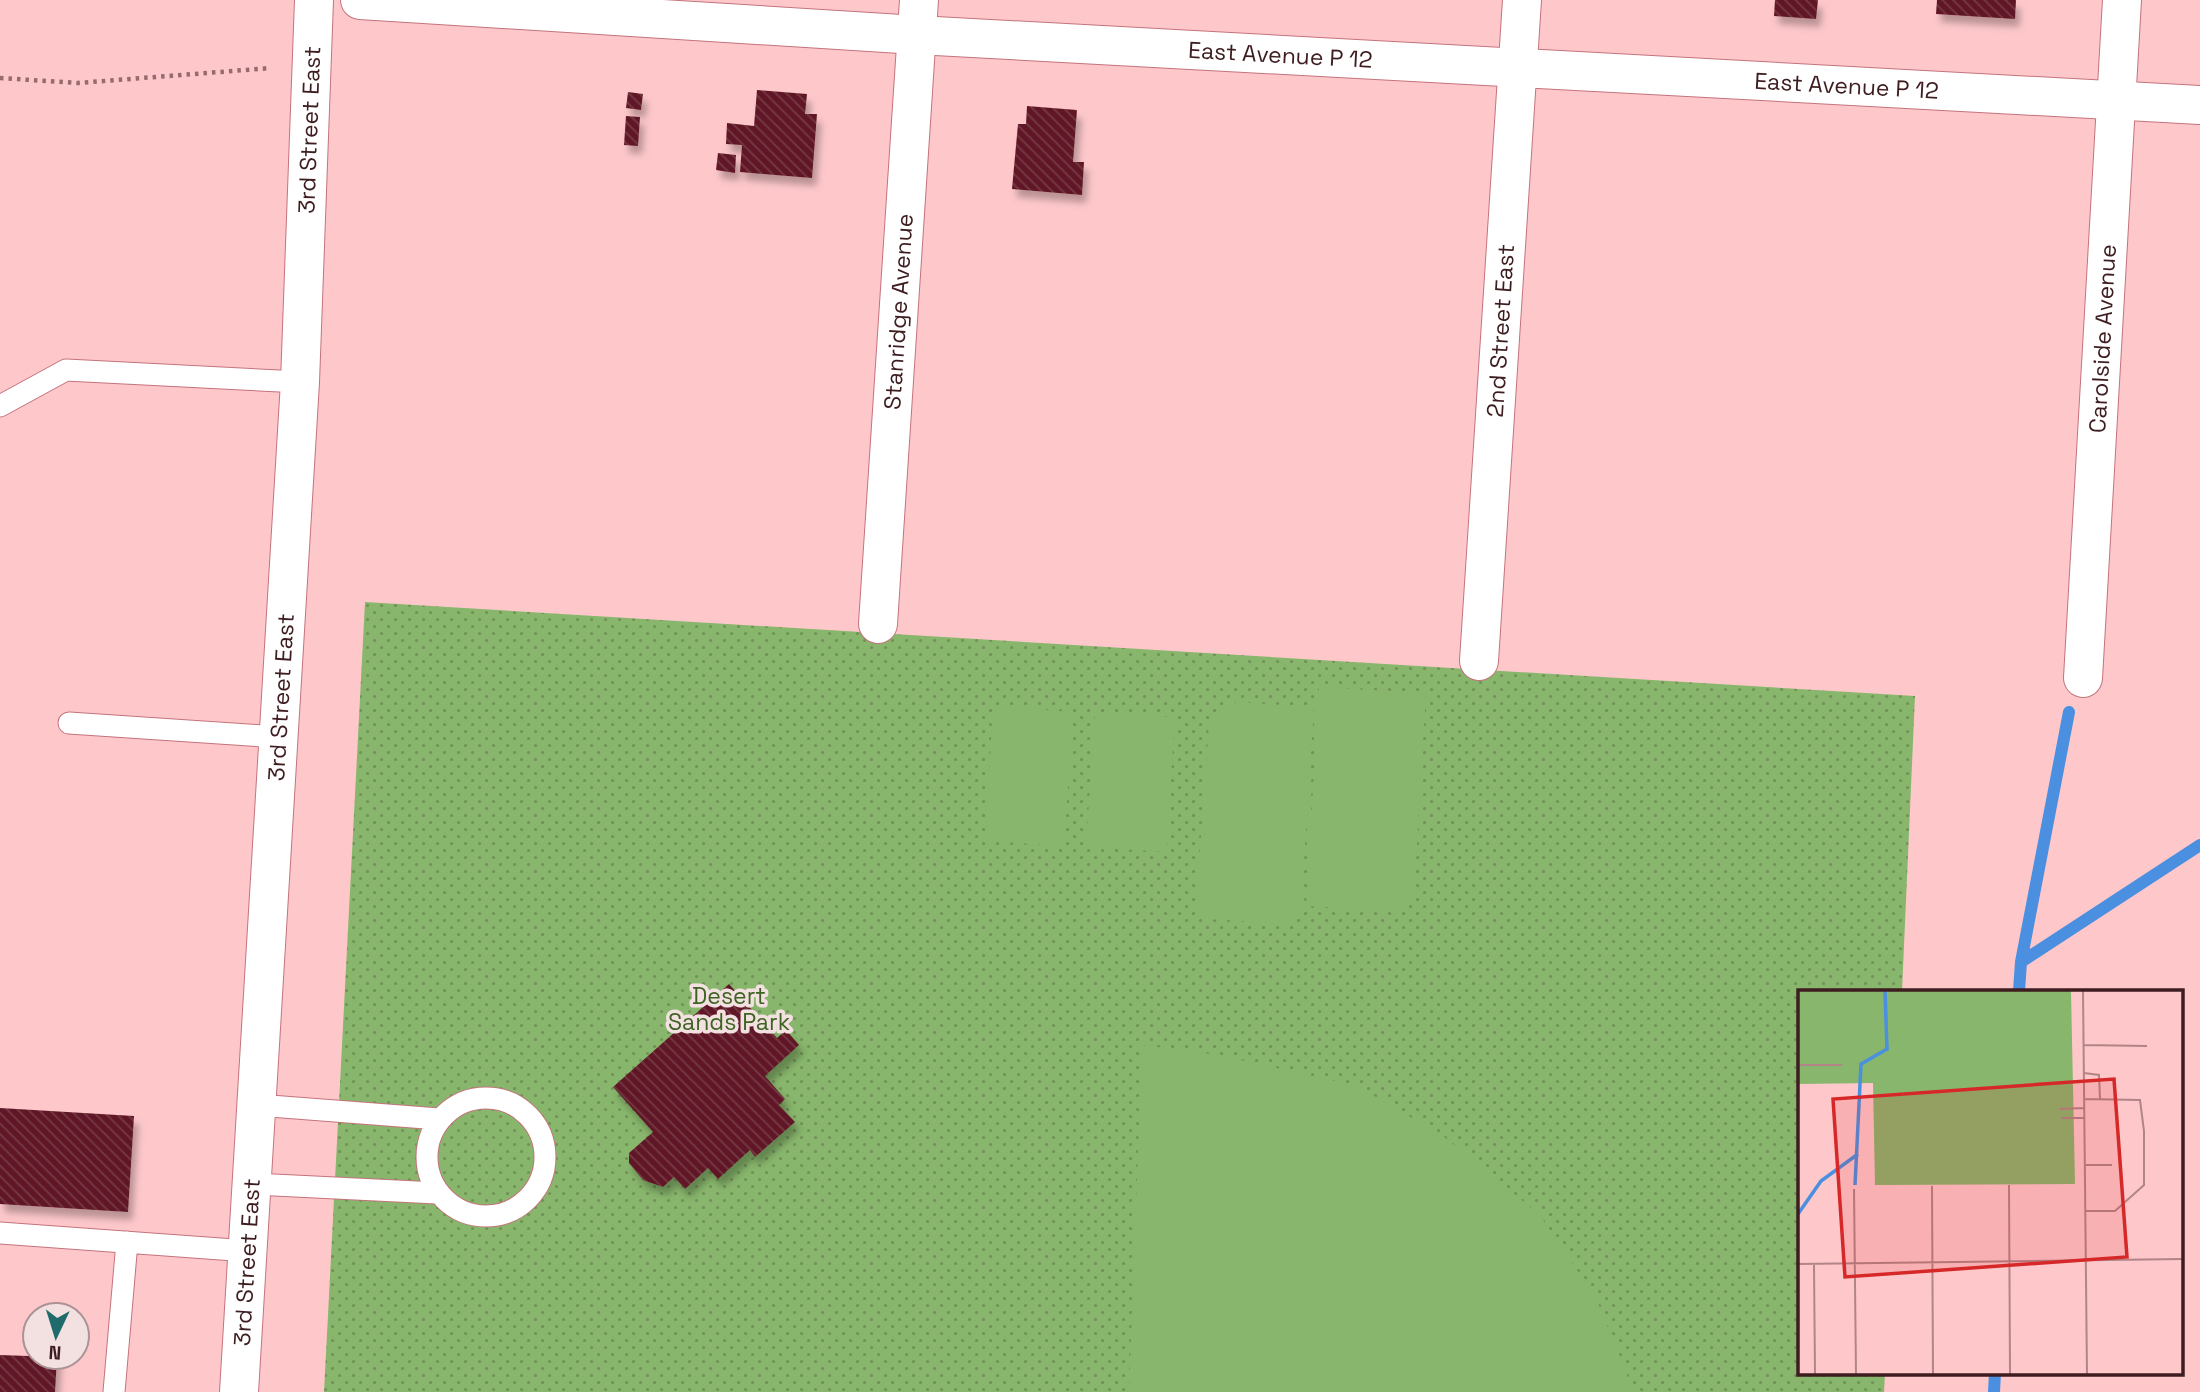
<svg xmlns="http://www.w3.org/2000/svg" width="2200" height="1392" font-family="'Space Grotesk',sans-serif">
<defs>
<pattern id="park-dots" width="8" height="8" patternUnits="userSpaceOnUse" patternTransform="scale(1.75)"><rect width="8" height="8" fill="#88b66c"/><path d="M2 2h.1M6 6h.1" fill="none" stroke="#719358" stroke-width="1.8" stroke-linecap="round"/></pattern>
<pattern id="building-back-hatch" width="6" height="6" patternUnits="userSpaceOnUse" patternTransform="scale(1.75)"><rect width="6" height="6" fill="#601926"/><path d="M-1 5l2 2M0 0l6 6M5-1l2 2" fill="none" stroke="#743944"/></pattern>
<filter id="shadow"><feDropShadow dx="4.5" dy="8" stdDeviation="3.5" flood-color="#0004"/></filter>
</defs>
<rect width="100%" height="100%" fill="#fec8cb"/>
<path fill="url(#park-dots)" d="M365 602 1915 696 1902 991H1799V1373H1885L1884 1392H324Z"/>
<path fill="#88b66c" d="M1319 687 1426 693 1414 895 1395 911 1306 906Z
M1236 702 1314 707 1301 908 1284 924 1195 918 1209 723Z
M993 706 1073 712 1064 846 985 841Z
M1095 713 1175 717 1166 852 1086 847Z
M1142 1045 1219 1055 1357 1086 1443 1136 1539 1214 1596 1298 1634 1392H1129Z"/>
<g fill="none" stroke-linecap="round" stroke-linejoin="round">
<path stroke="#4b8fe1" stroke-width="12" d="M2021 962 2200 845
M2019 991 2021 962 2069 712
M1994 1392 1995 1373"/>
</g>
<path fill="url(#building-back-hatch)" filter="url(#shadow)" d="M1775 0H1818L1816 19 1774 16Z
M1937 0H2016L2015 19 1936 14Z
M757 90 807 94 805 114H817L812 178 740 172 742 145 726 144 727 123 754 126Z
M628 92 643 94 641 110 626 108Z
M1027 106 1077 110 1073 162H1084L1082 195 1012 189 1018 124H1026Z
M626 116 640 117 638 146 624 145Z
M718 153 736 155 735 173 716 170Z
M729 984 777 1038 786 1030 799 1045 765 1076 785 1099 779 1105 795 1122 755 1157 750 1150 718 1179 708 1168 685 1189 674 1177 663 1187 643 1180 629 1163V1153L653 1132 613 1087Z
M0 1108 134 1116 128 1212 0 1204Z
M0 1355 57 1357 55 1392H0Z"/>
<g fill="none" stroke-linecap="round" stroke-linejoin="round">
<defs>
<path id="lane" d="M0 406 66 370 300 382
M69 723 278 737
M427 1157a59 59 0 1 1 118 0a59 59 0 1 1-118 0Z
M257 1105 439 1119
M252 1184 437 1193
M0 1233 248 1251
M114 1392 127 1242"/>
<g id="street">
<path id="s1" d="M360 0 917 35 2200 105"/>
<path id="s2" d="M878 624 919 0"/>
<path id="s3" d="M1479 661 1522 0"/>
<path id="s4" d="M2083 678 2122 0"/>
<path id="s5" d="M239 1392 300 382 314 0"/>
</g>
</defs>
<use href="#lane" stroke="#c4737b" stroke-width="23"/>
<use href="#street" stroke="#c4737b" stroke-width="40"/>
<path stroke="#966b6e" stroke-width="4.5" stroke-dasharray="3.5 5" stroke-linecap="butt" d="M0 78 78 83 271 68"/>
<use href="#lane" stroke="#fff" stroke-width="21"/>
<use href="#street" stroke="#fff" stroke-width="38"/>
</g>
<g text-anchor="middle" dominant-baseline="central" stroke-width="7" stroke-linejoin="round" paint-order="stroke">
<g font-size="23" fill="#3e1d20" stroke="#f3e0e1">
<text stroke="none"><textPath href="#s1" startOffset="922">East Avenue P 12</textPath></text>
<text stroke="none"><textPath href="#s1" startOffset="1489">East Avenue P 12</textPath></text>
<text stroke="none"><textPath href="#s5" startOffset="1264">3rd Street East</textPath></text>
<text stroke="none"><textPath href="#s2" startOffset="313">Stanridge Avenue</textPath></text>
<text stroke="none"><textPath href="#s3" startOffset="331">2nd Street East</textPath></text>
<text stroke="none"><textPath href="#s4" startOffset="340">Carolside Avenue</textPath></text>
<text stroke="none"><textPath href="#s5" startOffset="696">3rd Street East</textPath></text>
<text stroke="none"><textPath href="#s5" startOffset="130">3rd Street East</textPath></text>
</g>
<g font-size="23" fill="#3d6322" stroke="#f3e0e1">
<text x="729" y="996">Desert<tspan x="729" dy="26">Sands Park</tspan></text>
</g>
</g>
<g transform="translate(1798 990)">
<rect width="385" height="385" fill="#fec8cb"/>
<path d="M0 1H273L277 194 77 195 75 93 0 94Z" fill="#88b66c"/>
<path d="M0 1H28L17 13 0 18ZM48 1H66L71 45 66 52 18 48 25 19ZM197 1H251L265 27 266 46H200L196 42ZM0 29 15 32 14 62 0 59ZM101 72 171 74 173 144 145 141 121 126 105 99ZM156 161H168V186L140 191V165Z" fill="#88b66c"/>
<path fill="none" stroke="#4b8fe1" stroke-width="3.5" d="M57 195 63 74 89 59 87 1M0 224 23 191 60 164"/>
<path fill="none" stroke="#b18487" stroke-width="2" d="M285 1 289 384M286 55 349 56M0 75H44M286 83 301 85 302 109M286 109 342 110 346 141V195L317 221H287M262 119 286 118M263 128H286M287 175H314M211 195 212 384M134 196 135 384M56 199 58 384M0 274 385 269M16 274 17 384"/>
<path fill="#d62828" fill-opacity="0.15" stroke="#d62828" stroke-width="3.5" d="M316 89 329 267 47 287 35 109Z"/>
<rect width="385" height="385" fill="none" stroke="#3e1d20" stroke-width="3.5"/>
</g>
<g transform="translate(56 1336) rotate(184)"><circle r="33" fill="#f3e0e1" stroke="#ab9294" stroke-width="2"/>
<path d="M0-5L12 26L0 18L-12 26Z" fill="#1f6b6b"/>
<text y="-10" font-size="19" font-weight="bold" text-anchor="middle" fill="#3e1d20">N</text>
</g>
</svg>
